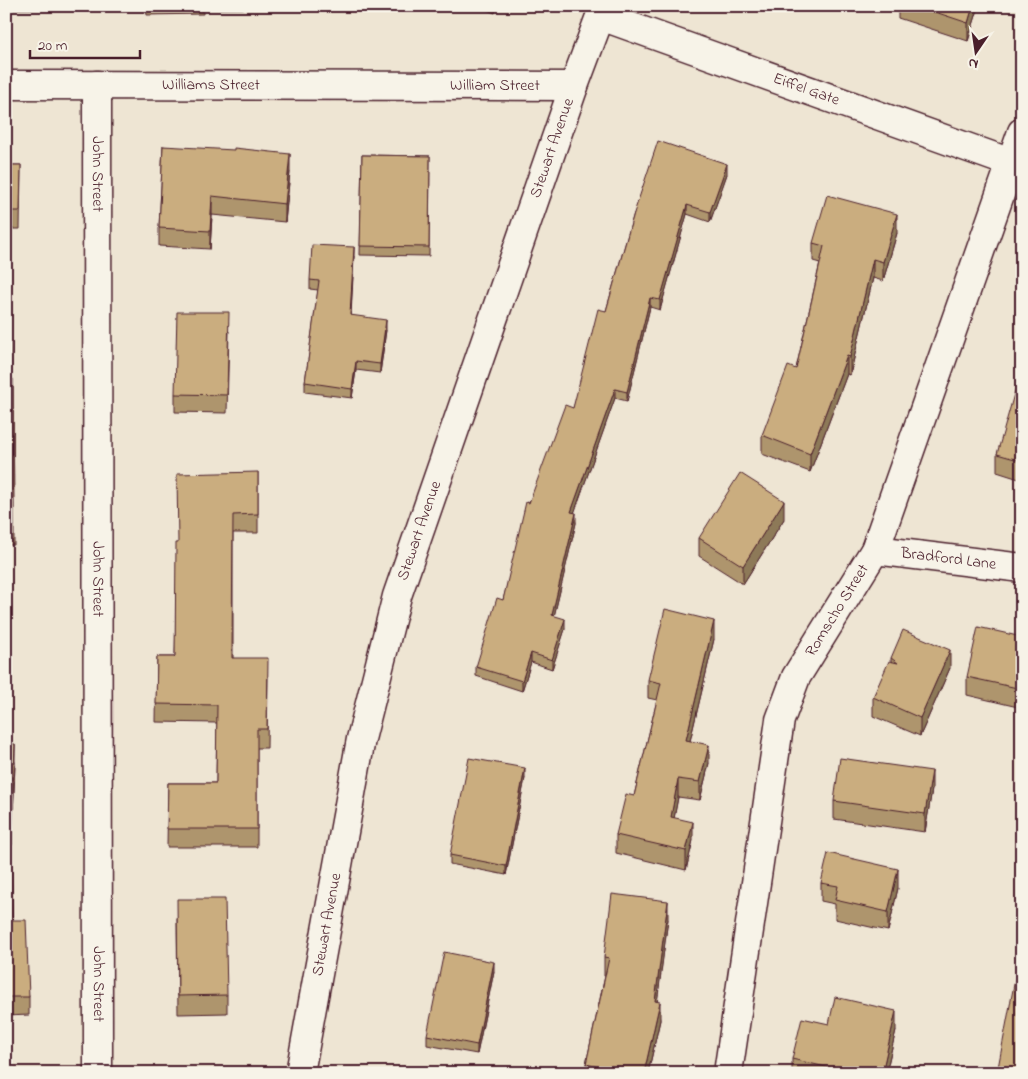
<svg xmlns="http://www.w3.org/2000/svg" width="1028" height="1079" font-family="'Indie Flower',sans-serif">
<rect width="100%" height="100%" fill="#eee5d3"/>
<filter id="ink" filterUnits="userSpaceOnUse"><feTurbulence type="fractalNoise" baseFrequency=".02" numOctaves="2"/><feDisplacementMap in="SourceGraphic" scale="10" xChannelSelector="R" yChannelSelector="G"/><feConvolveMatrix kernelMatrix="1 2 1 2 8 2 1 2 1" color-interpolation-filters="sRGB"/></filter>
<g filter="url(#ink)">
<g fill="none" stroke-linecap="round" stroke-linejoin="round">
<defs>
<g id="street">
<path id="s1" d="M601 16 1011 163"/>
<path id="s2" d="M6 85 574 86"/>
<path id="s3" d="M97 85 98 1073"/>
<path id="s4" d="M875 550 1022 568"/>
<path id="s5" d="M728 1073 780 720 796 677 875 550 1022 132"/>
</g>
<g id="secondary">
<path id="s6" d="M300 1073 361 739 397 596 574 86 604 6"/>
</g>
</defs>
<use href="#street" stroke="#4a1f2b" stroke-width="31"/>
<use href="#secondary" stroke="#4a1f2b" stroke-width="31"/>
<use href="#street" stroke="#f7f3e8" stroke-width="28"/>
<use href="#secondary" stroke="#f7f3e8" stroke-width="28"/>
</g>
<path fill="#ae956d" stroke="#4a1f2b" d="M6 6H370V10L322 8 203 9V14L147 15 146 8 6 9Z
M476 6H497L495 13Z
M898 6H979L968 41 898 18Z
M163 146 290 172 285 222 212 215 210 249 159 246V228Z
M362 155 430 156 429 256 360 255Z
M6 165H21L20 229H6Z
M727 174 710 222 687 214 660 310 650 307 627 401 615 398 574 513 576 523 554 616 565 629 552 669 531 662 522 691 476 676V667L503 600 529 503 573 408 606 311 634 213Z
M897 233 883 281 873 278 850 375 847 374 810 472 762 454V435L796 369 820 263 813 261V243Z
M354 256 351 316 386 330 380 373 356 370 352 398 305 392V382L318 290 310 289V280Z
M6 292 11 379H13L14 545H6Z
M229 331 227 413 175 412V394Z
M1022 388V480L997 472V454Z
M258 472V533H233V658L268 677 267 748H257V847H167L168 783H216L217 723 156 722 157 657H175L178 543Z
M784 519 743 584 699 556V538Z
M1022 637V708L967 695V677Z
M714 639 690 741 709 763 700 800 678 797 674 818 693 840 686 870 616 853V835L634 796 657 700 648 698V680Z
M891 658 950 668 920 736 873 716V697L891 662Z
M6 744 15 762 12 845 11 844 12 920 29 997V1015L6 1016Z
M525 778 506 875 450 864V855Z
M932 789 925 832 834 819V801Z
M821 883 898 888 888 931 835 919V904L821 901Z
M177 918 227 995V1013L178 1014Z
M668 919 657 1001 660 1020 648 1073H586V1064L605 976H604V957Z
M494 971 477 1054 427 1045V1035Z
M829 1024 896 1030 886 1073H792V1059Z"/>
<path fill="#8d7959" stroke="#4a1f2b" d="M973 6H979L968 41V23Z
M290 154V172L285 222V204Z
M727 164V174L710 222V212Z
M212 196V215L210 249V231Z
M687 205V214L660 310V300Z
M897 214V233L883 281V262Z
M354 247V256L350 325V315Z
M873 259V278L850 375V357Z
M650 298V307L627 401V392Z
M386 320V330L380 373V364Z
M847 356V374L810 472V454Z
M356 361V370L352 398V389Z
M615 389V398L571 522V512Z
M784 501V519L743 584V566Z
M576 513V523L552 625V615Z
M565 619V629L552 669V660Z
M714 621V639L686 758V740Z
M950 650V668L920 736V718Z
M531 653V662L522 691V681Z
M15 744V762L12 845V826Z
M709 745V763L700 800V782Z
M525 768V778L506 875V866Z
M932 771V789L925 832V814Z
M678 779V797L671 835V817Z
M693 822V840L686 870V851Z
M898 869V888L888 931V912Z
M668 901V919L655 1019V1001Z
M494 962V971L477 1054V1045Z
M660 1002V1020L648 1073H644Z
M896 1011V1030L886 1073H882Z"/>
<path fill="#caad7f" stroke="#4a1f2b" d="M917 6H973L968 23Z
M658 141 727 164 710 212 687 205 660 300 650 298 627 392 615 389 571 512 576 513 552 615 565 619 552 660 531 653 522 681 476 667 497 598 503 600 526 502 529 503 565 405 573 408 598 309 606 311 634 213Z
M163 146 234 150V148L290 154 285 204 212 196 210 231 159 228Z
M362 155 430 156 429 247 360 246Z
M6 165H21L20 211H6Z
M827 195 897 214 883 262 873 259 850 357 847 356 810 454 762 435 788 366 796 369 824 246 813 243Z
M312 245 354 247 350 315 386 320 380 364 356 361 352 389 305 382 319 281 310 280Z
M6 292H9L11 379H13L14 527 6 526Z
M177 312H229L227 395 175 394Z
M1016 387 1022 388V461L997 454Z
M258 472V514L233 515 232 658H268L267 729H257V829H167L168 783H216L217 705 156 704 157 657H175L176 543H178L177 474Z
M740 473 784 501 743 566 699 538Z
M665 609 714 621 686 740 709 745 700 782 678 779 671 817 693 822 686 851 616 835 626 794 634 796 661 683 648 680Z
M978 627 1022 637V689L967 677Z
M903 630 950 650 920 718 873 697 889 661 898 663 891 658Z
M6 744H15L12 826H11L12 920H26L29 997H6Z
M469 758 525 768 506 866 450 855Z
M840 758 932 771 925 814 834 801Z
M828 853 898 869 888 912 835 900 838 886 821 883Z
M612 894 668 901 655 1001 660 1002 644 1073H623L586 1064 609 958 604 957Z
M177 899H225L227 995 178 996Z
M444 952 494 962 477 1045 427 1035Z
M1020 953H1022V1073H997Z
M835 997 896 1011 882 1073H851L792 1059 802 1018 829 1024Z
M451 1071 461 1073H450Z"/>
</g>
<g text-anchor="middle" dominant-baseline="central" stroke-width="4" stroke-linejoin="round" paint-order="stroke">
<g font-size="16" fill="#4a1f2b" stroke="#f7f3e8">
<text stroke="none"><textPath href="#s2" startOffset="205">Williams Street</textPath></text>
<text stroke="none"><textPath href="#s2" startOffset="489">William Street</textPath></text>
<text stroke="none"><textPath href="#s1" startOffset="218">Eiffel Gate</textPath></text>
<text stroke="none"><textPath href="#s6" startOffset="961">Stewart Avenue</textPath></text>
<text stroke="none"><textPath href="#s3" startOffset="89">John Street</textPath></text>
<text stroke="none"><textPath href="#s6" startOffset="556">Stewart Avenue</textPath></text>
<text stroke="none"><textPath href="#s4" startOffset="74">Bradford Lane</textPath></text>
<text stroke="none"><textPath href="#s3" startOffset="494">John Street</textPath></text>
<text stroke="none"><textPath href="#s5" startOffset="481">Romscho Street</textPath></text>
<text stroke="none"><textPath href="#s6" startOffset="151">Stewart Avenue</textPath></text>
<text stroke="none"><textPath href="#s3" startOffset="899">John Street</textPath></text>
</g>
</g>
<rect width="1028" height="1079" fill="none" stroke="#f7f3e8" stroke-width="25"/>
<rect x="12" y="12" width="1003" height="1054" fill="none" stroke="#4a1f2b" stroke-width="2" filter="url(#ink)"/>
<g transform="translate(976 52) rotate(193)" stroke="#f7f3e8" stroke-width="4" paint-order="stroke">
<path d="M0-4L9 19L0 12L-9 19Z" fill="#4a1f2b"/>
<text y="-8" font-size="14" font-weight="bold" text-anchor="middle" fill="#4a1f2b">N</text>
</g>
<path d="M30 50v8h110v-8" fill="none" stroke="#4a1f2b" stroke-width="2.5"/>
<text x="38" y="50" font-size="15" fill="#4a1f2b" stroke="#f7f3e8" stroke-width="4" paint-order="stroke">20 m</text>
</svg>
